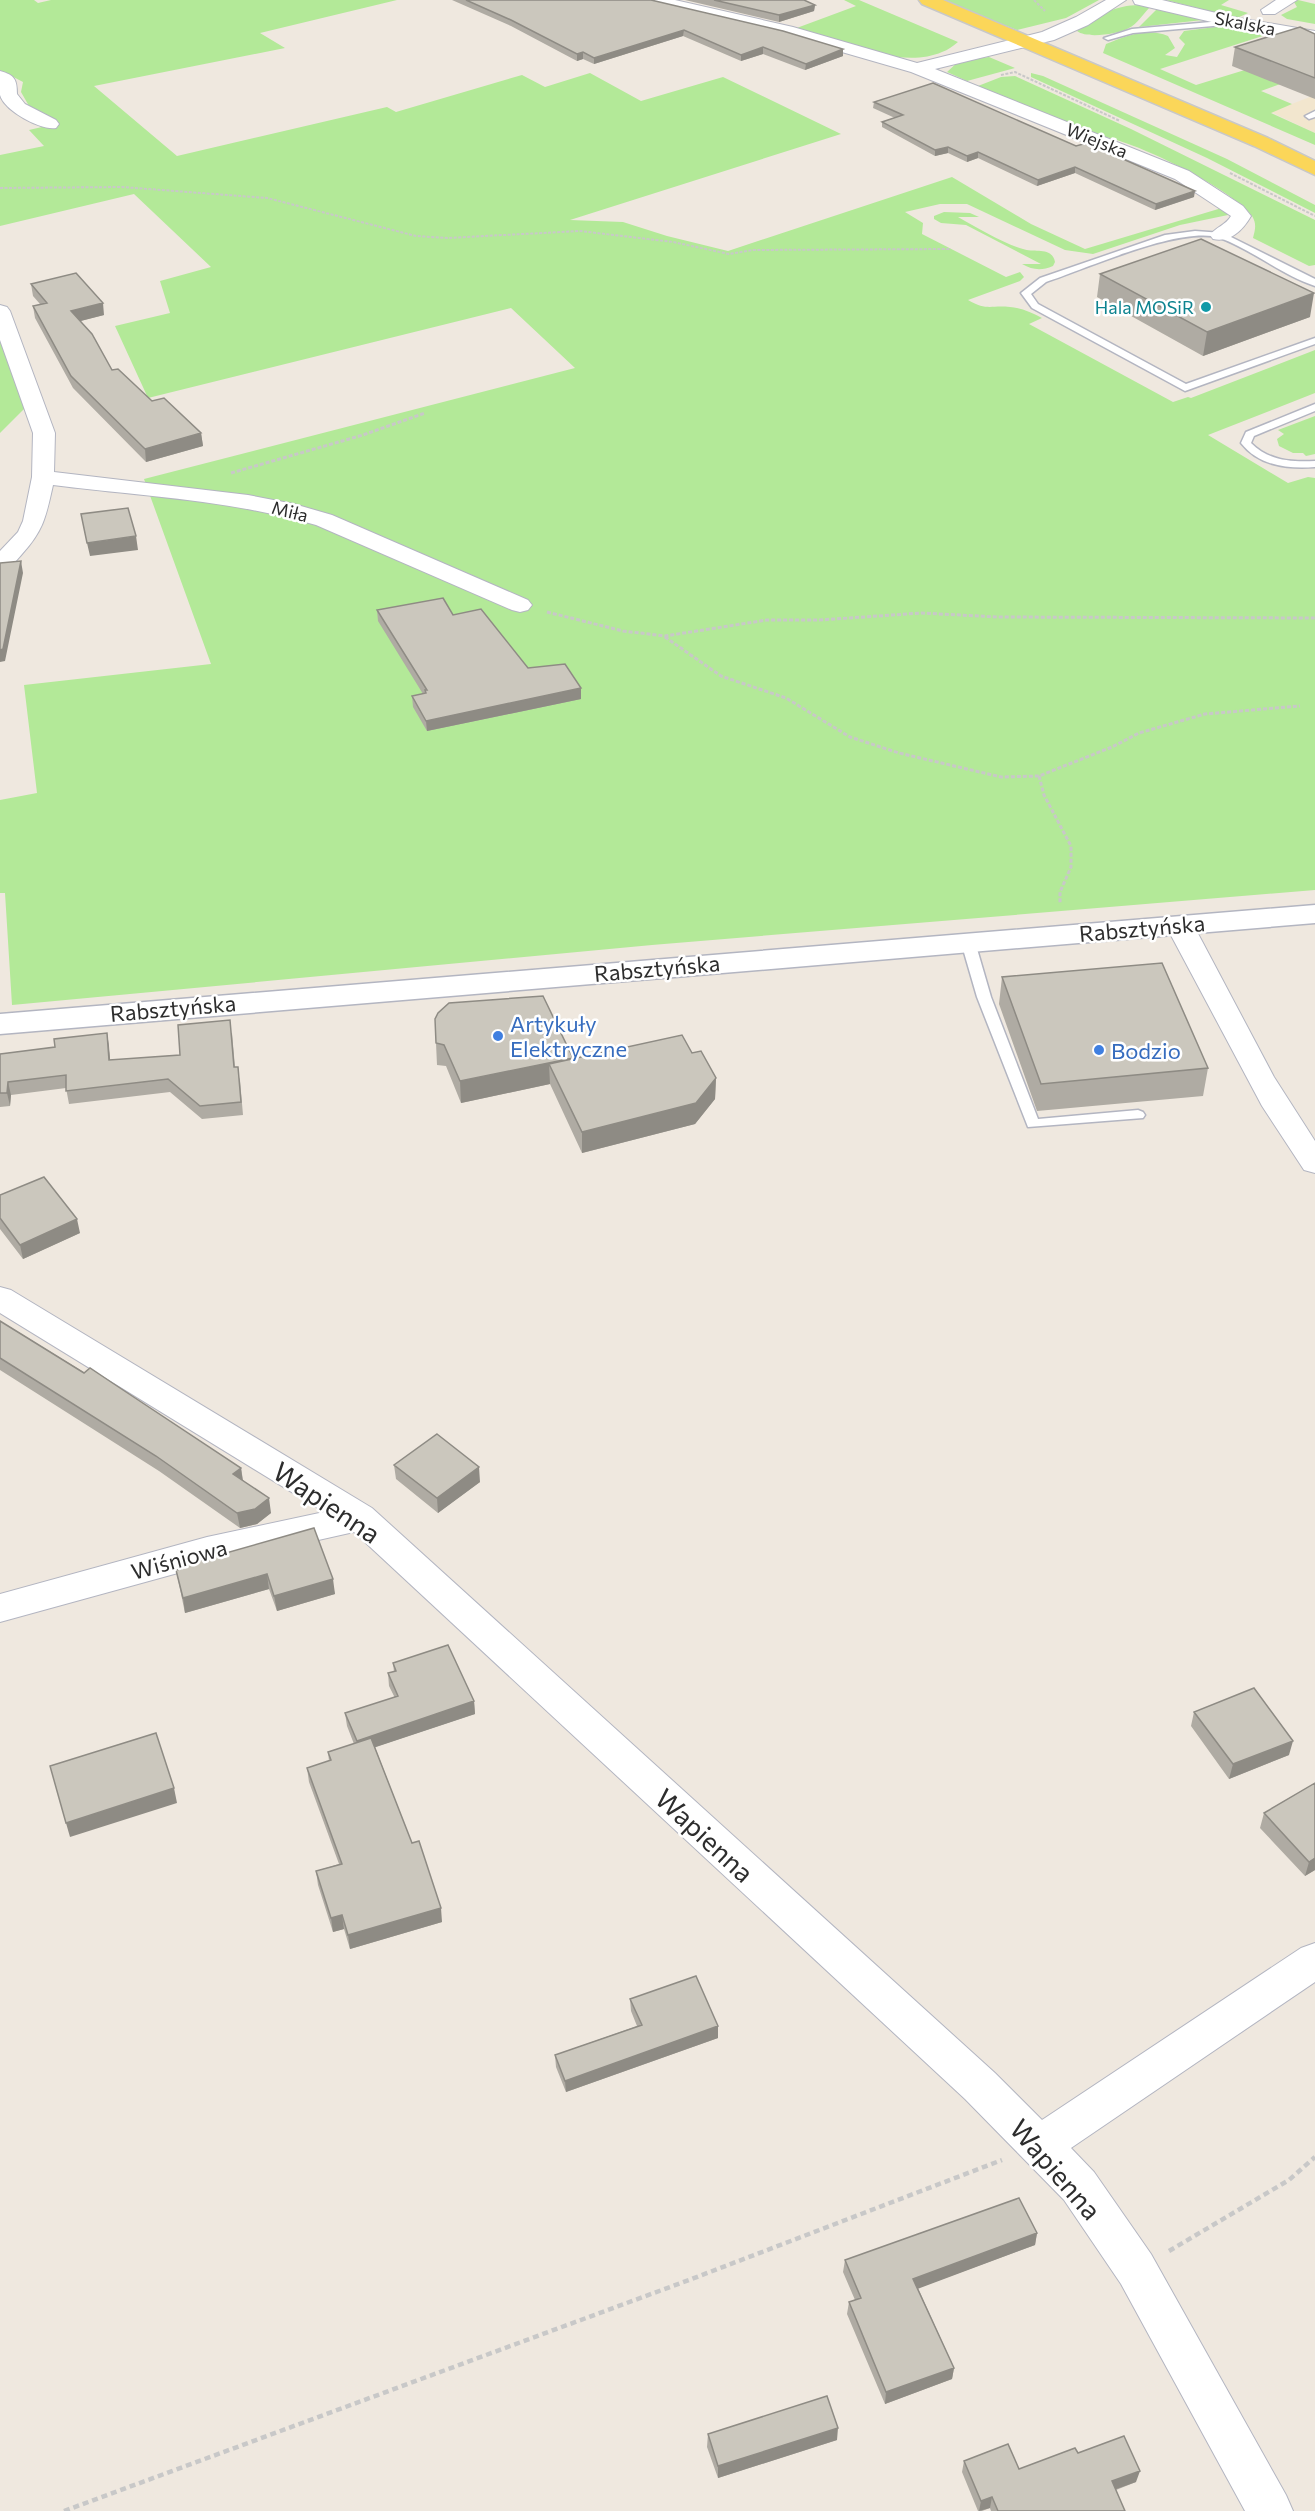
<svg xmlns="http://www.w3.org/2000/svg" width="1315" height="2511" font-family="Commissioner,sans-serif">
<rect width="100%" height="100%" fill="#efe8df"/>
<path fill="#f2e6ce" d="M1315 95V133L1271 112Z"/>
<path fill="#b3e998" d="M0 0H34L38 3 51 0H397L260 33 285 48 94 86 177 156 387 107 396 112 522 75 545 87 590 73 641 101 723 77 841 134 570 220 623 222 667 236 728 251 952 177 1031 224 1085 249 1225 207 1229 211 1228 215 1180 225 1093 254 1065 250 967 204H940L905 212 923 223 922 234 1006 277 1020 272 1024 277 1020 281 968 300C987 311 990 305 1010 307 1022 308 1032 313 1042 318L1029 324 1173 402 1188 397 1191 398 1315 350V393L1208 435 1288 483 1308 477 1315 478V890L652 945 12 1005 5 893H0V800L37 793 24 685 211 664 144 479 575 368 511 308 148 398 115 326 170 313 160 281 211 267 134 194 0 226V155L44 146 29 130 59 123 29 106 21 92 23 82 0 70Z
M844 0H859L958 42C953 46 948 50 942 52 902 70 834 41 794 29L856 6Z
M940 0H1099L1066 18 1017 30Z
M1166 0H1229L1221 5 1248 13 1237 18Z
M1298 0 1315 4V24L1287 19 1281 15 1297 7 1294 2Z
M1139 5 1150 7C1144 13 1137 24 1129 28 1118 34 1087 39 1077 31 1093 16 1117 5 1139 5Z
M1157 9 1203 20 1139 27Z
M1223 26 1272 33 1160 69 1196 85 1261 65 1294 79 1261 91 1292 104 1271 113 1315 133V145L1103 53 1106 44C1126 36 1147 27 1168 36L1175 48 1165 55 1177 57 1185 44 1179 38 1184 31Z
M989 57 1015 68 967 81 947 72 959 61Z
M1031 73 1043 76 1227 159 1315 205V213L1207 158 1031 77Z
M1015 76 1131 129 1315 220V265L1309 266 1253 238C1255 230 1257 224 1252 216 1234 190 1130 138 1098 136L978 86 1001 77Z
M944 212 970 213 979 217H958C976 227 1004 244 1023 249 1034 253 1052 246 1055 262L1053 266C1041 271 1033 270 1022 264H1041L966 225 941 223 934 219V216Z
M0 321 36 397 0 433Z
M1315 416V454L1306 456 1303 453H1293L1279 446 1277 439 1284 434 1278 430Z"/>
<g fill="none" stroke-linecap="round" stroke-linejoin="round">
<defs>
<path id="lane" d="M1233 20 1237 22 1236 24 1133 33 1108 40 1104 38 1132 29Z
M1315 111V117L1309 119 1305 116Z
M1195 231 1223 233 1315 279V286C1281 275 1253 250 1220 238 1182 225 1086 269 1046 282L1031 294 1038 304 1186 384 1315 338V344L1185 391 1032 308 1021 293 1040 278 1165 235Z
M1315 404V411L1254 436 1251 443C1269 461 1291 462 1315 461V467C1287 469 1259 466 1241 443L1246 432Z
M968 938 975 942 991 997 1038 1119 1138 1110 1143 1112 1145 1115 1143 1118 1028 1127 977 997 961 942Z"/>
<path id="street" d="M645 0H675L793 27 917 63 1042 32 1076 17 1106 0H1126L1088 25 1054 40 935 69 1189 171 1243 206 1251 216C1243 230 1230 243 1213 239L1210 235C1216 227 1226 225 1231 216L1175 179 911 72 783 35 647 4Z
M1133 0H1162L1233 17 1315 31V41L1233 27 1135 4Z
M1276 0H1297L1275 14H1263L1261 10Z
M0 71C15 75 17 80 17 94L25 104 56 120 59 124 56 128C42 131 4 111 0 95 0 88 0 78 0 71Z
M0 305 7 307 10 311 55 433 54 472 248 495 294 504 332 515 528 600 532 605 528 610 520 612 512 610 316 525C231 500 140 496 53 485 46 516 44 530 22 554 15 562 10 569 0 572V551L18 532 23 521 32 477 33 433 0 340Z
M1180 918 1190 920 1194 926 1274 1077 1315 1141V1173L1304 1170 1262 1106 1166 926 1170 920Z
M0 1287 11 1290 372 1508 995 2073 1042 2120 1301 1948 1315 1943V1982L1071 2148 1094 2172 1151 2254 1286 2495 1293 2511H1245L1121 2284 1064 2200 965 2099 354 1532 207 1565 0 1622V1594L207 1537 324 1512 0 1313Z"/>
<path id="secondary" d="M1315 905V923L0 1034V1014Z"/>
<path id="primary" d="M919 0H943L1268 138 1315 161V175L1254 146 922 4Z"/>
</defs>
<use href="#lane" stroke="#b3b5c1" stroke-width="3"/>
<use href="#street" stroke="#b3b5c1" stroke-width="2"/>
<use href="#secondary" stroke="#b3b5c1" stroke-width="3"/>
<use href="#primary" stroke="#c8c8c8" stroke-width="3"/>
<path stroke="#c8c8c8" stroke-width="2" stroke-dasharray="3 1.5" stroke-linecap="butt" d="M1034 0 1045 11
M1001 75 1015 72 1120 121
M1230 173 1315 216
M0 188 122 187 267 198 416 236 447 238 580 231 673 242 729 254 753 250 951 249"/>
<path stroke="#c8c8c8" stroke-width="3" stroke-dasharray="4 2" stroke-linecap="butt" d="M231 473 363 435 425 413
M547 612 623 631 665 636 767 620H820L921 613 998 617 1315 618
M665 637 721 676 786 698 850 737 899 753 1001 777 1039 776 1112 747 1139 733 1205 714 1300 706
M1039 776 1044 795 1071 846V867L1060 892V903"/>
<path stroke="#c8c8c8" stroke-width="4.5" stroke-dasharray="6 4" stroke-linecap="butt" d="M1169 2251 1289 2180 1315 2157
M64 2511 689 2280 1002 2160"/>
<use href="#lane" fill="#fff" fill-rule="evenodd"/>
<use href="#street" fill="#fff" fill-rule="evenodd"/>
<use href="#secondary" fill="#fff" fill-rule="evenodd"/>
<use href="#primary" fill="#fbd659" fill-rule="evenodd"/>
</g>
<path fill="#afaba3" d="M452 0H651L843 56 805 70 763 54 741 61 683 36 594 64 583 59 577 61 511 26Z
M685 0H804L815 5 814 11 779 22Z
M1315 34V99L1232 66 1235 47Z
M874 102 1076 146 1194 197 1155 210 1075 173 1037 186 978 158 967 162 948 153 935 156 882 127V122L895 118 873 108Z
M1100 274 1310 317 1203 356 1097 297Z
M31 284 104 315 80 321 112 370 152 401 201 433 203 446 146 462 73 388 35 318 33 306 40 304 33 296Z
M377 610 453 615 528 668 581 699 427 731 413 707 412 696 423 694 378 621Z
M1002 977 1208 1068 1203 1096 1037 1111 999 1004Z
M107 1033 110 1060 180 1055 232 1033 235 1067 240 1080 243 1115 202 1119 170 1092 69 1104 66 1088 11 1095 10 1106 0 1107V1054L55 1047Z
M436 1043 573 1059 692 1053 716 1078 715 1099 695 1124 582 1153 550 1084 461 1103 446 1066 437 1065Z
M0 1195 80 1233 23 1259 0 1229Z
M0 1321 241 1468 243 1480 271 1513 257 1524 240 1528 159 1471 0 1370Z
M394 1465 480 1482 438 1513 396 1479Z
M314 1528 335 1594 277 1611 269 1589 185 1613 176 1570Z
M393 1663 474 1701 475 1714 375 1747 442 1922 350 1949 344 1929 333 1932 318 1885 316 1871 339 1864 309 1782 307 1768 329 1761 328 1752 354 1744 347 1726 345 1713 395 1698 389 1686 388 1673 394 1672Z
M1194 1712 1289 1755 1229 1779 1191 1726Z
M1315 1783V1870L1305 1876 1260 1828 1264 1813Z
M630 1999 718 2038 566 2092 556 2067 555 2055 637 2026 631 2011Z
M1037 2233 1035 2245 918 2288 954 2368 952 2379 885 2404 847 2314 849 2302 855 2300 843 2272 845 2260Z
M708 2434 837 2440 718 2478 707 2447Z
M964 2461 1019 2469 1136 2482 1116 2490 1125 2511H991L990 2508 982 2511H978L962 2472Z"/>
<path fill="#8e8b84" d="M815 5 814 11 779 22V15Z
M684 30 683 36 594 64V58Z
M763 47V54L741 61V55Z
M843 49V56L805 70 806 64Z
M583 52V59L577 61V54Z
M948 147V153L935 156V150Z
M978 152V158L967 162V156Z
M1075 167V173L1037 186 1038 180Z
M1195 191 1194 197 1155 210 1156 204Z
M1314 293 1310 317 1203 356 1207 332Z
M103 303 104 315 73 323 71 311Z
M201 433 203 446 146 462 145 449Z
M136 536 138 550 90 556 87 543Z
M21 561 23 573 5 661 0 662V666V650Z
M581 688V699L427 731 426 721Z
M107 1033 109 1046 111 1073 109 1060Z
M573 1058V1079L549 1064 550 1084 461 1103 460 1081Z
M716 1078 715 1099 695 1124 582 1153V1132Z
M8 1082 11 1095 10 1106 7 1093Z
M77 1219 80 1233 23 1259 20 1245Z
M479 1467 480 1482 438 1513 437 1498Z
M241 1468 243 1483 233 1474Z
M269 1498 271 1513 257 1524 240 1528 237 1513Z
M267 1574 269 1589 185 1613 183 1598Z
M333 1579 335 1594 277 1611 274 1596Z
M474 1701 475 1714 358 1753 357 1741Z
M1293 1741 1289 1755 1229 1779 1233 1764Z
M174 1788 177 1803 70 1837 66 1823Z
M1315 1858V1870L1305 1876 1309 1862Z
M441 1908 442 1922 350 1949 348 1935Z
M342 1915 344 1929 333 1932 331 1918Z
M718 2026V2038L566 2092 565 2081Z
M1037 2233 1035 2245 912 2291 913 2279Z
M954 2368 952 2379 885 2404 886 2392Z
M838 2428 837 2440 718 2478V2466Z
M1140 2471 1136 2482 1108 2492 1112 2481Z
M992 2497 990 2508 979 2511 981 2501Z"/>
<path fill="#cbc7bd" stroke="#8e8b84" stroke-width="1.5" d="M466 0H651L783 31 843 49 806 64 763 47 741 55 684 30 594 58 583 52 577 54 511 20Z
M714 0H804L815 5 779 15Z
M1300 27 1315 34V78L1235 47Z
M933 83 1076 146 1087 143 1195 191 1156 204 1075 167 1038 180 978 152 967 156 948 147 935 150 882 122 903 115 874 102Z
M1201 239 1314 293 1207 332 1100 274Z
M76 273 103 303 71 311 92 334 112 370 118 369 152 401 164 398 201 433 145 449 71 376 33 306 47 303 31 284Z
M128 508 136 536 87 543 81 514Z
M21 561 3 649 0 650V563Z
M443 598 453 615 481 609 528 668 565 664 581 688 426 721 412 696 426 693 425 690H427L377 610Z
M1162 963 1208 1068 1041 1084 1002 977Z
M543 996 573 1058 460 1081 444 1045 436 1043 435 1019 438 1013 449 1003Z
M230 1020 234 1067H238L241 1102 200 1106 168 1079 66 1091V1075L8 1082 7 1093H0V1054L55 1047 54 1039 107 1033 109 1060 180 1055 178 1025Z
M682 1035 692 1053 701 1051 716 1078 696 1103 582 1132 549 1064Z
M44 1177 77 1219 20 1245 0 1218V1195Z
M0 1321 84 1373 90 1368 111 1382 241 1468 233 1474 269 1498 255 1509 237 1513 156 1456 0 1358Z
M437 1434 479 1467 437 1498 394 1465Z
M314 1528 333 1579 274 1596 267 1574 183 1598 176 1570 181 1569 180 1566Z
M448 1645 474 1701 357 1741 345 1713 398 1696 388 1673 396 1671 393 1663Z
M1254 1688 1293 1741 1233 1764 1194 1712Z
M156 1733 174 1788 66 1823 50 1766Z
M371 1738 412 1843 419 1841 441 1908 348 1935 342 1915 331 1918 316 1871 342 1864 307 1768 331 1760 328 1752Z
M1315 1783V1858L1309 1862 1264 1813Z
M696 1976 718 2026 565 2081 555 2055 642 2025 630 1999Z
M1019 2198 1037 2233 913 2279 954 2368 886 2392 849 2302 861 2298 845 2260Z
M827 2396 838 2428 718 2466 708 2434Z
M1124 2436 1140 2471 1112 2481 1125 2511H998L992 2497 981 2501 964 2461 1008 2444 1019 2469 1075 2448 1078 2453Z"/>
<circle fill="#0f9aa8" stroke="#fff" stroke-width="2" cx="1206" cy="307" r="6"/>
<g fill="#3f7fe0" stroke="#fff" stroke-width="2">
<circle cx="498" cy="1036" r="6"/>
<circle cx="1099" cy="1050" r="6"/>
</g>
<g text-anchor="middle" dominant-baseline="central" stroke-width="5" stroke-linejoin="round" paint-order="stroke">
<g font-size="18" fill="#2d2d2d" stroke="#fff">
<text transform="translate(1245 23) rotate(11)">Skalska</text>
<text transform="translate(1097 140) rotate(22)">Wiejska</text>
<text transform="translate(290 511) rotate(14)">Miła</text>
</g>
<g font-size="18" fill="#0d838f" stroke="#fff" text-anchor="end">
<text x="1194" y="307">Hala MOSiR</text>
</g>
<g font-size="22" fill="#2d2d2d" stroke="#fff">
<text transform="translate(1142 928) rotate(-5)">Rabsztyńska</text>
<text transform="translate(657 968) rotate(-5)">Rabsztyńska</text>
<text transform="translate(173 1008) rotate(-5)">Rabsztyńska</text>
<text transform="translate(179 1559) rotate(-15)">Wiśniowa</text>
</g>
<g font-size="22" fill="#366cbe" stroke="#fff" text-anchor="start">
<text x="510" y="1023">Artykuły<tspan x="510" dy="25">Elektryczne</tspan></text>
<text x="1111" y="1050">Bodzio</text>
</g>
<g font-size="27" fill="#2d2d2d" stroke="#fff">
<text transform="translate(327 1502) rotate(34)">Wapienna</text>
<text transform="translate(705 1835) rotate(43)">Wapienna</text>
<text transform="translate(1056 2169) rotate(49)">Wapienna</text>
</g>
</g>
</svg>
